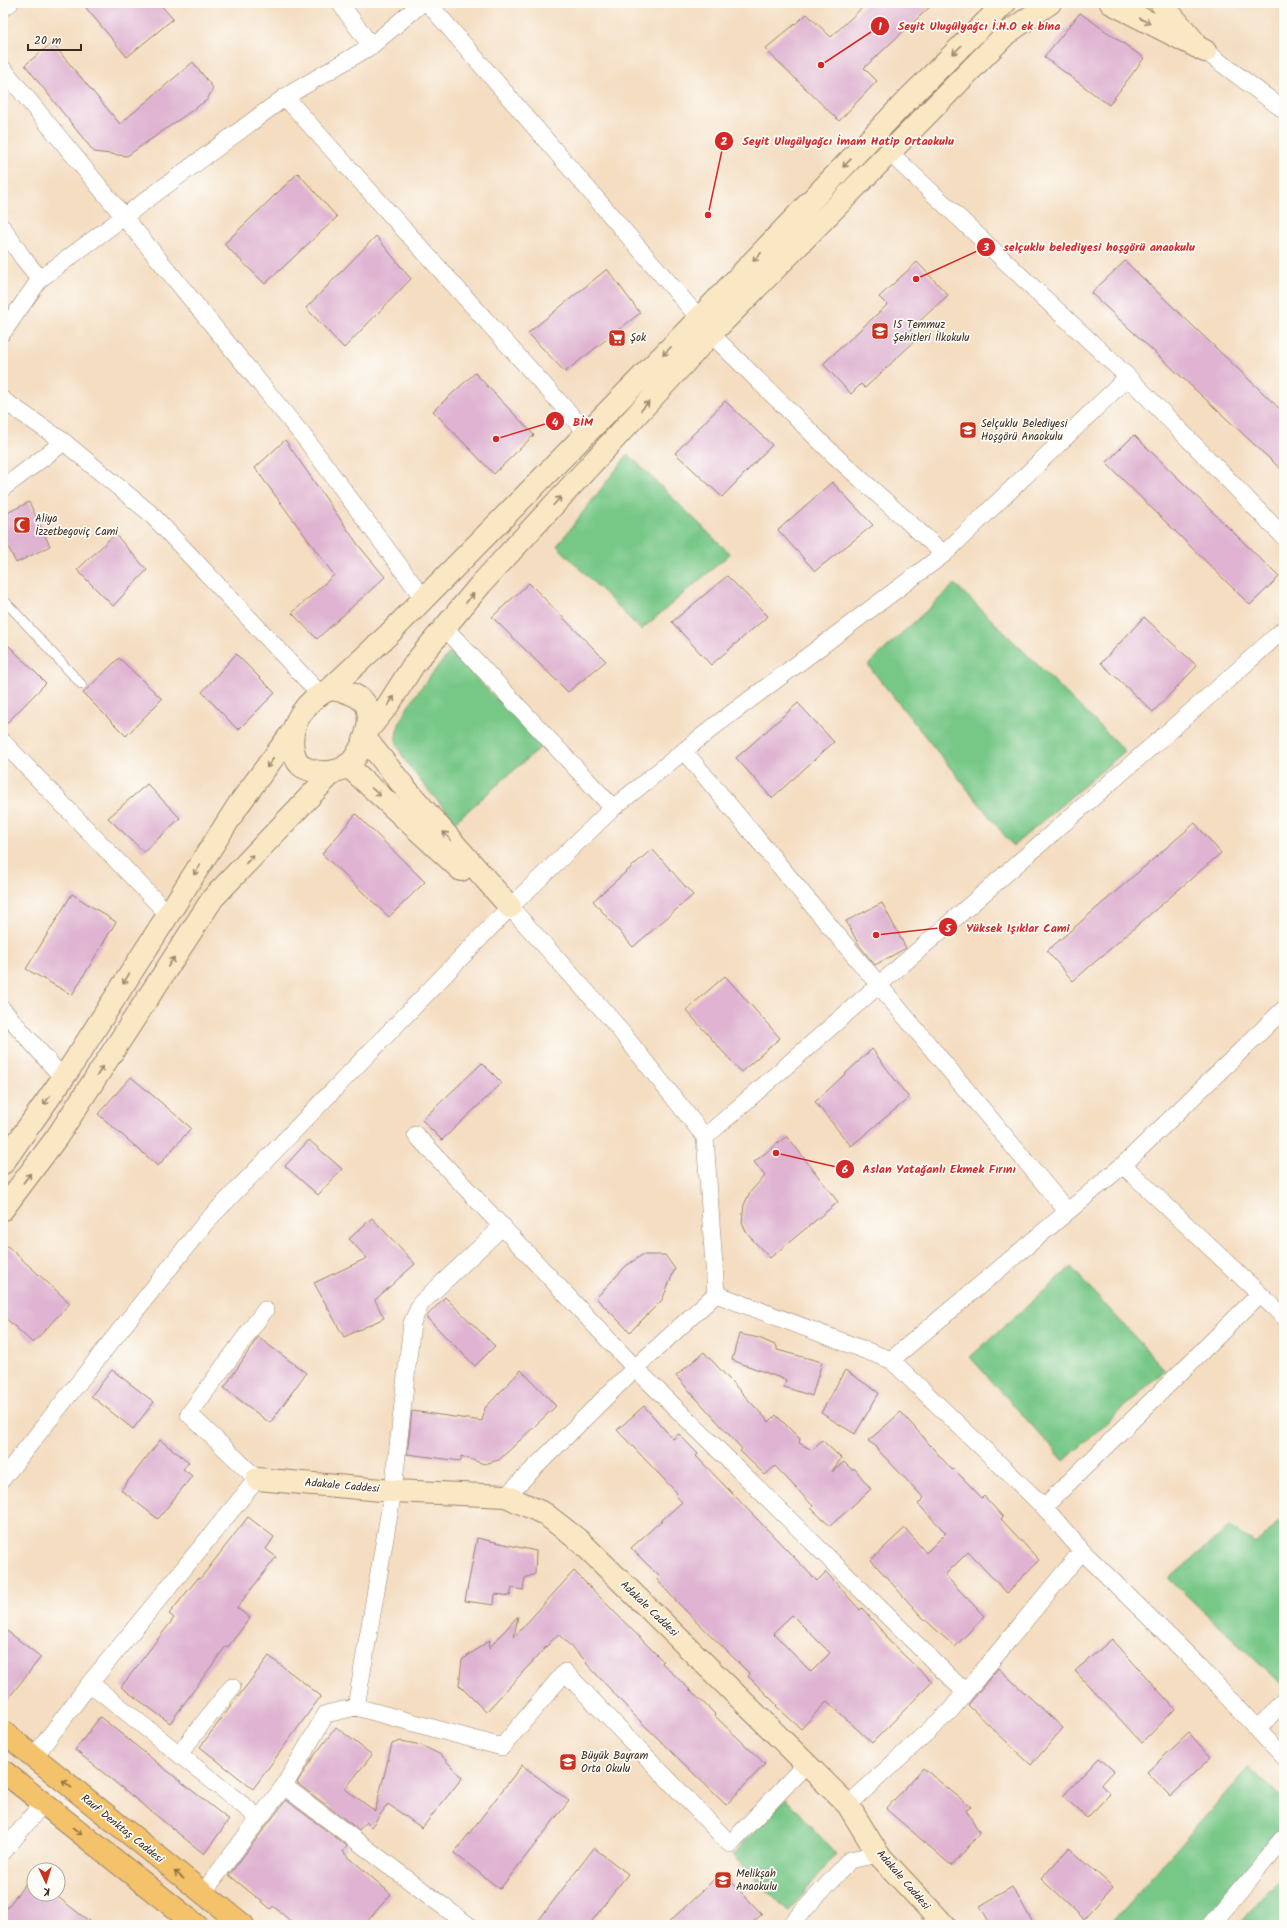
<svg xmlns="http://www.w3.org/2000/svg" width="1287" height="1928" font-family="Kalam,sans-serif">
<rect width="100%" height="100%" fill="#fdfcf7"/>
<filter id="ink" filterUnits="userSpaceOnUse"><feTurbulence type="fractalNoise" baseFrequency=".025" numOctaves="2"/><feDisplacementMap in="SourceGraphic" scale="8" xChannelSelector="R" yChannelSelector="G"/><feConvolveMatrix kernelMatrix="1 2 1 2 8 2 1 2 1" color-interpolation-filters="sRGB"/></filter>
<filter id="wash" filterUnits="userSpaceOnUse"><feTurbulence type="fractalNoise" baseFrequency=".012" numOctaves="4" result="noise"/><feDisplacementMap in="SourceGraphic" scale="16" xChannelSelector="R" yChannelSelector="G"/><feGaussianBlur stdDeviation="0.9" result="paint"/><feColorMatrix in="noise" values="0 0 0 0 0 0 0 0 0 0 0 0 0 0 0 0 0 1.4 0 .05"/><feComposite in="paint" operator="in"/></filter>
<g filter="url(#wash)">
<rect width="100%" height="100%" fill="#f4ddc1"/>
<path fill="#77c787" stroke="#597852" d="M628 454 730 554 641 630 557 546Z
M955 584 1125 751 1013 846 868 665Z
M450 652 543 745 456 821C441 804 395 758 396 737 398 711 434 672 450 652Z
M1071 1267 1165 1370 1064 1461 970 1357Z
M1284 1517V1683L1282 1685 1169 1579 1229 1527 1256 1544Z
M1248 1768 1284 1799V1833L1203 1925H1109Z
M786 1799 836 1854 788 1912 732 1855Z
M1284 1872V1925H1238Z"/>
<g id="blocks">
<path fill="#dfb3d1" fill-rule="evenodd" d="M82 3H159L173 19 127 57Z
M867 3H934L864 68 877 81 839 121 765 49 807 14 831 37Z
M1080 13 1144 58 1109 105 1044 57Z
M52 43 120 124 193 62 213 88 207 100 127 156 94 152 25 65Z
M298 173 337 217 265 284 224 244Z
M376 236 411 279 344 348 306 308Z
M1125 261 1284 413V472L1091 293Z
M917 262 948 295 910 330 918 338 865 388 861 384 851 394 823 364 887 305 879 297Z
M607 269 640 313 565 372 528 333Z
M475 373 534 435 494 474 433 411Z
M725 401 772 445 722 497 675 453Z
M1134 435 1279 577 1250 605 1106 463Z
M285 440 359 546 385 577 317 639 292 613 334 575 255 468Z
M832 482 873 525 815 571 778 530Z
M29 502 50 546 16 563 3 536V515Z
M115 534 147 570 113 606 77 570Z
M727 576 768 616 711 665 672 622Z
M529 583 606 661 568 692 492 617Z
M1144 617 1197 666 1153 712 1101 663Z
M3 640 46 683 3 727Z
M236 654 275 693 238 730 202 692Z
M119 658 162 699 126 736 83 693Z
M798 703 834 742 772 798 736 758Z
M147 784 180 818 144 852 108 818Z
M356 814 425 882 389 917 322 854Z
M1195 823 1221 853 1073 981 1047 951Z
M652 849 693 895 633 947 593 901Z
M72 894 116 922 72 995 26 969Z
M882 903 906 948 875 965 859 945 846 921Z
M725 976 780 1038 741 1072 686 1010Z
M872 1049 909 1098 851 1146 815 1102Z
M482 1063 502 1083 442 1140 422 1120Z
M131 1077 191 1128 158 1166 98 1114Z
M787 1136 838 1202 770 1258 747 1234 742 1222 744 1205 750 1192 765 1176 754 1162Z
M309 1140 342 1169 318 1195 285 1166Z
M372 1218 415 1264 375 1300 384 1318 344 1337 314 1283 367 1258 349 1239Z
M3 1242 70 1303 33 1343 3 1316Z
M642 1255H665L675 1269 662 1300 630 1332 596 1298 626 1266Z
M445 1297 495 1346 475 1366 426 1317Z
M739 1334 759 1338 777 1346V1350L822 1362 812 1396 784 1387 786 1380 732 1360Z
M258 1337 306 1373 270 1423 224 1388Z
M704 1352 769 1422 776 1415 800 1439 799 1443 812 1450 822 1440 841 1458 832 1472 844 1462 852 1470 854 1468 871 1489 830 1526 811 1508 813 1506 775 1466 765 1475 740 1451 742 1449 676 1376Z
M112 1370 154 1402 133 1429 91 1396Z
M521 1370 556 1406 499 1460 484 1464 461 1456V1461L407 1454 412 1411 482 1421 485 1408Z
M845 1370 879 1393 855 1434 821 1413Z
M644 1406 673 1439 679 1434 698 1454 696 1456 817 1581 826 1572 860 1610 862 1608 886 1636 885 1637 932 1682 872 1743 827 1701 801 1729 776 1706 777 1705 748 1676 750 1674 678 1603 657 1580 660 1577 631 1548 682 1502 675 1495 677 1493 617 1430ZM792 1615 830 1653 811 1672 773 1633Z
M901 1412 952 1470 954 1469 982 1498 984 1496 1003 1517 1001 1519 1039 1560 1007 1593 968 1552 945 1575 984 1616 955 1647 921 1616 871 1560 905 1528 926 1553 946 1533 918 1504 924 1498 876 1448 877 1447 868 1441Z
M160 1440 189 1462 183 1469 192 1476 158 1519 121 1490Z
M248 1517 274 1537 266 1549 276 1557 237 1608 250 1618 228 1647 226 1646 170 1723 121 1687 174 1618 169 1614 198 1578 200 1579Z
M477 1538 536 1551 535 1574 525 1578 523 1590 512 1588 510 1596 495 1594 494 1605 465 1601Z
M574 1571 663 1661 662 1663 715 1714 714 1715 765 1764 726 1805 634 1715 586 1663 587 1662 558 1634 486 1712 459 1685 462 1660 490 1640 489 1648 518 1616 514 1637Z
M3 1628 41 1657 3 1705Z
M1112 1639 1175 1709 1142 1743 1075 1671Z
M269 1656 321 1696 253 1789 200 1747Z
M998 1668 1063 1728 1031 1765 968 1705Z
M100 1717 229 1820 204 1854 75 1750Z
M336 1727 372 1755 345 1789 375 1811 392 1744 401 1741 421 1745 441 1755 462 1778 422 1828 388 1804 371 1827 366 1822 359 1830 297 1783 311 1760Z
M1189 1733 1211 1757 1170 1796 1147 1772Z
M1099 1758 1114 1771 1101 1785 1110 1794 1087 1818 1063 1796Z
M522 1765 569 1801 500 1889 454 1853Z
M923 1768 971 1807 966 1810 980 1833 952 1866 886 1809Z
M286 1800 347 1846 343 1852 391 1894 364 1925H295L273 1906 271 1909 229 1875Z
M594 1848 628 1874 589 1925H535Z
M1069 1848 1113 1887 1084 1919 1041 1879Z
M722 1872 762 1914 750 1925H666Z
M34 1873V1894H54L94 1925H3V1913Z
M1012 1887 1019 1898 1034 1925H991L980 1906Z"/>
</g>
</g>
<g filter="url(#ink)">
<use href="#blocks" fill-opacity="0" stroke="#988470" stroke-width="1"/>
<g fill="none" stroke-linecap="round" stroke-linejoin="round">
<defs>
<path id="lane" d="M3 599 82 685"/>
<path id="street" d="M340 3 371 46
M428 3 699 318
M3 8 10 3
M1205 51 1284 110
M3 69 304 437 424 599
M285 97 587 433
M890 153 1128 377 1284 537
M3 228 23 258 40 279
M3 332 40 279 285 97 371 46 422 3
M711 334 834 455 944 554
M3 400 64 442 151 514 320 694
M3 488 64 442
M445 628 613 808
M3 742 168 914
M684 751 1067 1211
M3 1010 63 1078
M416 1135 635 1368 965 1692
M705 1137 1224 683 1284 629
M1123 1165 1284 1317
M503 1226 421 1303 412 1323 393 1491 356 1707 502 1747 565 1672 730 1844 807 1763
M716 1294 891 1360 1044 1507 1082 1551 1199 1666 1284 1758
M891 1360 1123 1165 1284 1009
M3 1478 205 1223 510 907 613 808 716 725 944 554 1128 377
M506 1496 635 1368 716 1294 705 1137 611 1019 510 907
M1044 1507 1259 1295
M90 1683 259 1818
M1258 1729 1284 1700
M179 1754 232 1687
M34 1757 90 1683 257 1479 189 1414 265 1310
M284 1786 468 1925
M848 1805 950 1711 1082 1551
M3 1852 43 1803
M202 1894 284 1786 326 1714 356 1707
M790 1925 850 1860 878 1854
M1211 1925 1284 1838"/>
<path id="secondary" d="M1111 3 1205 51
M1161 3 1193 40
M330 689 389 634 684 334 909 98 1005 3
M330 689C343 691 355 693 364 702 377 717 361 756 347 766 335 774 316 774 303 767 297 763 294 755 293 749 288 723 308 699 330 689Z
M367 731 388 705 414 664 481 584 711 334 1006 34 1050 3
M365 738 406 789 510 907
M347 765 461 870
M3 1163 70 1068 239 804 293 731
M3 1209 57 1137 213 898 334 771
M257 1479 393 1491 506 1496 545 1514 581 1542 848 1805 878 1854 944 1925"/>
<path id="primary" d="M3 1732 243 1925
M3 1771 196 1925"/>
</defs>
<use href="#lane" stroke="#988470" stroke-width="10"/>
<use href="#street" stroke="#988470" stroke-width="18"/>
<use href="#secondary" stroke="#988470" stroke-width="24"/>
<use href="#primary" stroke="#988470" stroke-width="24"/>
<use href="#lane" stroke="#fff" stroke-width="9"/>
<use href="#street" stroke="#fff" stroke-width="17"/>
<use href="#secondary" stroke="#fae7c3" stroke-width="22"/>
<use href="#primary" stroke="#f3c26a" stroke-width="22"/>
</g>
<defs><path id="oneway-shaft" d="M-6 0H5M1.5-3L5.5 0L1.5 3" fill="none" stroke-width="1.6" stroke-linecap="round" stroke-linejoin="round"/></defs>
<g stroke="#9a8870">
<use href="#oneway-shaft" transform="translate(1145 21) rotate(28)"/>
<use href="#oneway-shaft" transform="translate(957 50) rotate(135)"/>
<use href="#oneway-shaft" transform="translate(847 163) rotate(134)"/>
<use href="#oneway-shaft" transform="translate(757 257) rotate(134)"/>
<use href="#oneway-shaft" transform="translate(667 351) rotate(135)"/>
<use href="#oneway-shaft" transform="translate(645 406) rotate(-48)"/>
<use href="#oneway-shaft" transform="translate(557 501) rotate(-48)"/>
<use href="#oneway-shaft" transform="translate(470 598) rotate(-50)"/>
<use href="#oneway-shaft" transform="translate(391 701) rotate(-57)"/>
<use href="#oneway-shaft" transform="translate(270 763) rotate(126)"/>
<use href="#oneway-shaft" transform="translate(376 792) rotate(42)"/>
<use href="#oneway-shaft" transform="translate(447 836) rotate(-132)"/>
<use href="#oneway-shaft" transform="translate(250 859) rotate(-47)"/>
<use href="#oneway-shaft" transform="translate(197 870) rotate(123)"/>
<use href="#oneway-shaft" transform="translate(171 962) rotate(-57)"/>
<use href="#oneway-shaft" transform="translate(126 979) rotate(122)"/>
<use href="#oneway-shaft" transform="translate(100 1071) rotate(-57)"/>
<use href="#oneway-shaft" transform="translate(47 1100) rotate(125)"/>
<use href="#oneway-shaft" transform="translate(27 1178) rotate(-53)"/>
</g>
<g stroke="#8e6e40">
<use href="#oneway-shaft" transform="translate(67 1784) rotate(-141)"/>
<use href="#oneway-shaft" transform="translate(77 1831) rotate(39)"/>
<use href="#oneway-shaft" transform="translate(179 1875) rotate(-141)"/>
</g>
</g>
<defs>
<symbol id="school-square" viewBox="-11 -11 22 22"><rect x="-9" y="-9" width="18" height="18" rx="4" fill="#c8321e" stroke="#fdfcf7"/><path d="M0-5L7-2L0 1L-7-2ZM-4 1L0 2.5L4 1V4Q0 6-4 4Z" fill="#fff"/></symbol>
<symbol id="supermarket-square" viewBox="-11 -11 22 22"><rect x="-9" y="-9" width="18" height="18" rx="4" fill="#c8321e" stroke="#fdfcf7"/><path d="M-6-5.5h2.5l.6 2H6L4.5 2H-2.5L-4.4-4H-6ZM-1.5 3.2a1.3 1.3 0 1 0 .1 0ZM3 3.2a1.3 1.3 0 1 0 .1 0Z" fill="#fff"/></symbol>
<symbol id="mosque-square" viewBox="-11 -11 22 22"><rect x="-9" y="-9" width="18" height="18" rx="4" fill="#c8321e" stroke="#fdfcf7"/><path d="M3.5-4.9A6 6 0 1 0 3.5 4.9A5 5 0 1 1 3.5-4.9Z" fill="#fff"/></symbol>
</defs>
<g fill-rule="evenodd">
<use href="#school-square" x="870" y="321" width="20" height="20"/>
<use href="#supermarket-square" x="607" y="328" width="20" height="20"/>
<use href="#school-square" x="958" y="420" width="20" height="20"/>
<use href="#mosque-square" x="12" y="515" width="20" height="20"/>
<use href="#school-square" x="558" y="1752" width="20" height="20"/>
<use href="#school-square" x="713" y="1870" width="20" height="20"/>
</g>
<g text-anchor="middle" dominant-baseline="central" stroke-width="3.5" stroke-linejoin="round" paint-order="stroke">
<g font-size="11" fill="#3b2a1e" stroke="#fdfcf7" text-anchor="start">
<text x="893" y="325">15 Temmuz<tspan x="893" dy="13">Şehitleri İlkokulu</tspan></text>
<text x="630" y="338">Şok</text>
<text x="981" y="424">Selçuklu Belediyesi<tspan x="981" dy="13">Hoşgörü Anaokulu</tspan></text>
<text x="35" y="519">Aliya<tspan x="35" dy="13">İzzetbegoviç Cami</tspan></text>
<text x="581" y="1756">Büyük Bayram<tspan x="581" dy="13">Orta Okulu</tspan></text>
<text x="736" y="1874">Melikşah<tspan x="736" dy="13">Anaokulu</tspan></text>
</g>
<g font-size="11" fill="#3b2a1e" stroke="#fdfcf7">
<text transform="translate(342 1486) rotate(5)">Adakale Caddesi</text>
<text transform="translate(649 1609) rotate(44)">Adakale Caddesi</text>
<text transform="translate(122 1829) rotate(39)">Rauf Denktaş Caddesi</text>
<text transform="translate(903 1880) rotate(49)">Adakale Caddesi</text>
</g>
</g>
<path fill="none" stroke="#d62828" stroke-width="1.5" d="M821 65L880 26M708 215L724 141M916 279L986 247M496 439L555 421M876 935L948 927M776 1153L845 1169"/>
<g fill="#d62828" stroke="#fdfcf7" stroke-width="1.5">
<circle cx="821" cy="65" r="4"/>
<circle cx="708" cy="215" r="4"/>
<circle cx="916" cy="279" r="4"/>
<circle cx="496" cy="439" r="4"/>
<circle cx="876" cy="935" r="4"/>
<circle cx="776" cy="1153" r="4"/>
<circle cx="880" cy="26" r="10"/>
<circle cx="724" cy="141" r="10"/>
<circle cx="986" cy="247" r="10"/>
<circle cx="555" cy="421" r="10"/>
<circle cx="948" cy="927" r="10"/>
<circle cx="845" cy="1169" r="10"/>
</g>
<g font-size="12" text-anchor="middle" font-weight="bold" fill="#fff">
<text x="880" y="30">1</text>
<text x="724" y="145">2</text>
<text x="986" y="251">3</text>
<text x="555" y="426">4</text>
<text x="948" y="932">5</text>
<text x="845" y="1173">6</text>
</g>
<g font-size="12" text-anchor="middle" font-weight="bold" fill="#d62828" stroke="#fdfcf7" stroke-width="3.5" stroke-linejoin="round" paint-order="stroke">
<text x="979" y="30">Seyit Ulugülyağcı İ.H.O ek bina</text>
<text x="848" y="145">Seyit Ulugülyağcı İmam Hatip Ortaokulu</text>
<text x="1099" y="251">selçuklu belediyesi hoşgörü anaokulu</text>
<text x="583" y="426">BİM</text>
<text x="1018" y="932">Yüksek Işıklar Cami</text>
<text x="939" y="1173">Aslan Yatağanlı Ekmek Fırını</text>
</g>
<rect width="1287" height="1928" fill="none" stroke="#fdfcf7" stroke-width="16"/>
<g transform="translate(46 1882) rotate(176)"><circle r="19" fill="#fdfcf7" stroke="#afa8a0"/>
<path d="M0-3L7 15L0 10L-7 15Z" fill="#c8321e"/>
<text y="-6" font-size="11" font-weight="bold" text-anchor="middle" fill="#3b2a1e">K</text>
</g>
<path d="M28 44v6h53v-6" fill="none" stroke="#3b2a1e" stroke-width="2"/>
<text x="34" y="44" font-size="12" fill="#3b2a1e" stroke="#fdfcf7" stroke-width="3" paint-order="stroke">20 m</text>
</svg>
